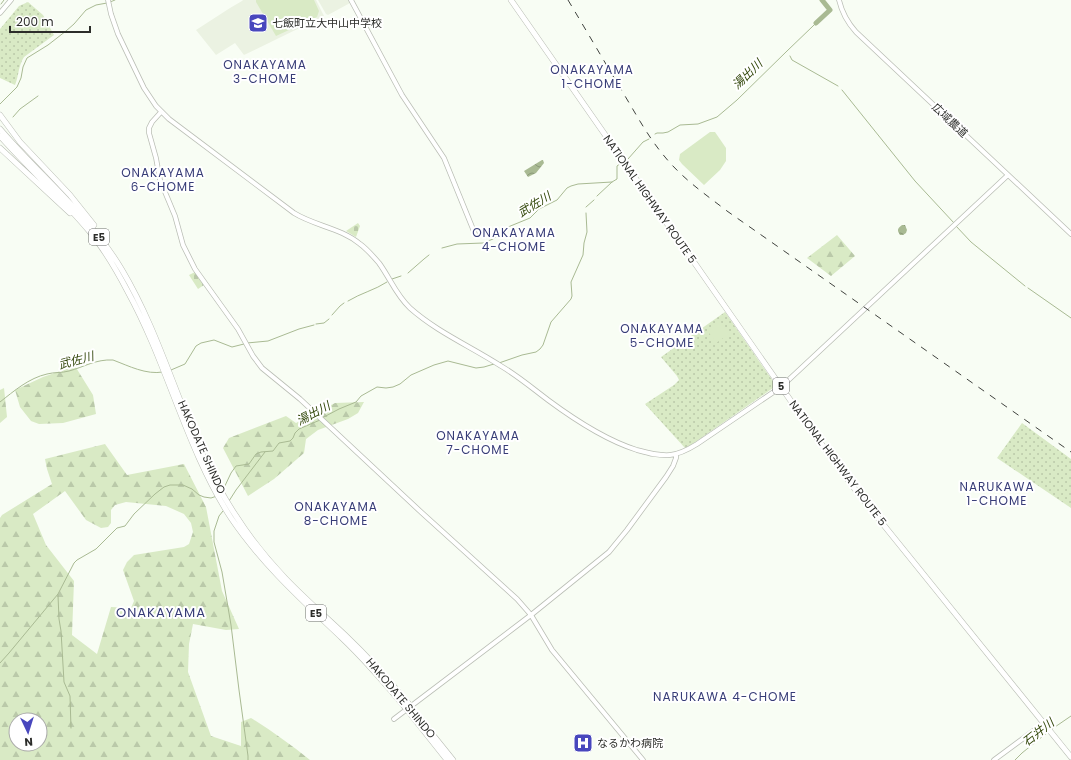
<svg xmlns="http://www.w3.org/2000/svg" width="1071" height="760" font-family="Poppins,'Noto Sans JP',sans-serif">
<defs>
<pattern id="grass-dots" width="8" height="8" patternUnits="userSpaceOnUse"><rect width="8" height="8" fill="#d9eac5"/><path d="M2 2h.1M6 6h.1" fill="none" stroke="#bac9a9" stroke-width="1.8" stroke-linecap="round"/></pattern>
<pattern id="forest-firs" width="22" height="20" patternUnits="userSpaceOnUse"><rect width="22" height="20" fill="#d9eac5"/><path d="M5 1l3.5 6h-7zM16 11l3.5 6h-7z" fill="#bac9a9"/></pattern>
<pattern id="cemetery-stones" width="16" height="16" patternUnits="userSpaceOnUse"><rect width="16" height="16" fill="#d9eac5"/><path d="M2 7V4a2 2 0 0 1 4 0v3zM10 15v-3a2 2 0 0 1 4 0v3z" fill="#bac9a9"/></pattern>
<pattern id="water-waves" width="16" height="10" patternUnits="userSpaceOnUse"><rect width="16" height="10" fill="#a9ba93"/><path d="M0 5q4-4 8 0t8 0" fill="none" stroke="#8a9878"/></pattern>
</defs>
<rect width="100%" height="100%" fill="#f8fdf4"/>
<path fill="#ebf2e2" d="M243 0H316L324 16 244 55 235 43 216 55 196 30 230 8 242 1Z
M318 0H348L350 3 328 15 326 14Z"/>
<path fill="url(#grass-dots)" d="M28 2 43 15 54 35 24 57C18 66 19 76 15 85L0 78V29L19 6Z
M725 312 775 384 773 388 691 445 685 448 645 404 674 385 679 380 677 376 661 357Z
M1022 423 1071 459V508L997 458Z"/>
<path fill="url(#forest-firs)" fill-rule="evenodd" d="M837 235 855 256 831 276 807 258Z
M75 366 93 395 96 414 63 423 39 424 31 421 20 407 15 390 43 377Z
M4 388 7 417 0 423V390Z
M364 402 358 413 348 419 318 430 306 439 304 453 274 479 248 496 223 448 229 438 286 416 296 423 335 403Z
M105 444 127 475 184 464 206 507 222 591 239 629 226 630 193 624 189 644 188 672 211 736 241 746V722L251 718C272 731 291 745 310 760H0V518L2 515 52 484 47 469 45 459ZM65 491 86 520 101 528 108 527 111 523V510L115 505 126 502 166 506 184 514 191 523 193 532 189 544 184 547 134 555 127 562 123 570 134 601 131 608 111 607 97 654 72 635 74 581 46 545 33 514ZM16 720H40V744H16Z"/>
<path fill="url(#cemetery-stones)" d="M358 223 360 226 356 237 346 231Z
M195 272 204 285 198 289 189 275Z"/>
<path fill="#d9eac5" d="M256 0H314L319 11 317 17 276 36 256 2Z
M710 132H715L726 148V161L720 170 704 185 682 164 679 160 680 154Z
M720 321 729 334 716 343 707 330Z"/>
<path fill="url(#water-waves)" d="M542 160H543L544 163 536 173 528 177 524 171Z
M902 225H905L907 230 906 233 903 235H900C897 230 897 229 902 225Z"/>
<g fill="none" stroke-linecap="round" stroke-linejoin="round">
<path stroke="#a9ba93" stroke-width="1" d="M110 2 115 0
M1 4 4 0
M790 56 792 60 838 86
M842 90 915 181 954 223
M0 104 17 87 21 78 23 67 27 58 48 45 66 31 74 24 86 10 96 5 107 3
M13 117 20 109 38 96
M655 134 657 133H663L668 132 680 125 698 124 717 117 737 100 787 51 813 26 816 23
M628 159 643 142 649 139
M597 196 612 182 617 179V166L621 163
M586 207 594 200
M956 226 971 242 1025 286
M442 248 457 244 483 243 493 239 508 227 530 218 539 209 557 200 567 188 571 186 578 184 612 182
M408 273 424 259 429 255
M392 279 401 276
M1028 288 1071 318
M348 301C361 293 375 290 387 282
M332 315 340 306 344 303
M316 324 324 323 329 319
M247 343 268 341 299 329 314 325
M499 363 522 355 536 352 540 349 543 345 551 322 571 299 572 296 571 282 583 255 584 243 587 232 586 213
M171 370 185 364 196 346 201 343 214 340 232 347 244 344
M0 402C14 391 29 378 47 374 54 372 62 373 69 371 84 367 96 359 113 360 129 366 146 375 163 372
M322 418 339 409 356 402 361 396 377 387 386 388 393 387 400 384 411 375 434 365 448 361 476 368 484 367 494 364
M223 490 231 473 236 466 249 464 256 454 261 452 273 451 279 443 290 441 293 438 295 433 299 429 320 420
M229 501 236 490 265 452
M223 511 219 516 214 531V542L222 572 231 625 239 690 248 756V760
M58 595 59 619 61 631 64 682 70 696 71 728
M0 663 9 653 58 594 74 563 77 560 96 549 117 528 125 526 134 514 155 494 164 487 170 485H183L192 489 199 495 204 497 211 498 217 496
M1052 729 1071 716
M1015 760 1022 753 1048 732"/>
<path stroke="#a9ba93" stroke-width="5" d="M816 23 830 10 822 0"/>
<defs>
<path id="secondary" d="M108 0 111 14 118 34 144 88 156 106 169 119 294 213C315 226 341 228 360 244 367 249 373 256 379 263 390 278 396 295 410 308 437 332 470 346 501 366 518 376 532 388 548 400 575 420 605 440 637 450 648 453 658 456 670 455 680 454 689 449 697 444L781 387 1008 175
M351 0 402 95 444 158 475 234
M839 0C842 13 847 22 856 32L1071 234
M0 13 11 0
M161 112 152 122 149 128V133L156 158 160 180 175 216 183 245 195 269 238 329 253 356 262 368 300 399 421 512 517 599 531 615 552 650 643 760
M394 719 531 615 609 552 627 530 666 477 673 466 676 458V454
M994 760 1044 723"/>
<path id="highway" d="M511 0 814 434 857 492 1071 757
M0 115 20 142 70 195 94 225
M0 129C40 176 90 216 122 270 168 347 186 441 236 516 250 538 267 559 285 578 304 598 325 616 345 635 367 656 388 679 408 703
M0 136C29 169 62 198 90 232 105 250 117 271 128 292 168 365 186 448 231 518 262 564 302 600 342 638 364 659 384 682 404 706
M0 148 70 213
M412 709 453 760
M408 711 447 760"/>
</defs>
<use href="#secondary" stroke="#babeb5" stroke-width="5.5"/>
<use href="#highway" stroke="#babeb5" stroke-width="6"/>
<use href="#secondary" stroke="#fff" stroke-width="4"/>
<use href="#highway" stroke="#fff" stroke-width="5"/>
<path stroke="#41433f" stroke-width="1" stroke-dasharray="7 7" stroke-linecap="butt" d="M568 0C586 30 604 61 622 91 636 114 648 137 665 157 683 179 705 194 727 211L1071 452"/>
<defs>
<path id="highway-bridge" d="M408 703 412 709
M404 706 408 711"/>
</defs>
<use href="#highway-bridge" stroke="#babeb5" stroke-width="6" stroke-linecap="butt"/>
<use href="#highway-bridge" stroke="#fff" stroke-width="5"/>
</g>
<defs>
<symbol id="school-square" viewBox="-11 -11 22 22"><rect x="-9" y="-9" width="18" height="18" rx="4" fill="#4847bd" stroke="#fff"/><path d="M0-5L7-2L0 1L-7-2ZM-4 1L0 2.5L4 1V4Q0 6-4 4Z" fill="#fff"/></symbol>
<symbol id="hospital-square" viewBox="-11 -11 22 22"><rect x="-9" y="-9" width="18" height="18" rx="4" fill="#4847bd" stroke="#fff"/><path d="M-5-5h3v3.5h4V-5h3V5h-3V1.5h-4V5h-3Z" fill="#fff"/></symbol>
</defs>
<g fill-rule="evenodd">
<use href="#school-square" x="247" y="12" width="22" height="22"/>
<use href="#hospital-square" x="572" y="732" width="22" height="22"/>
</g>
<g text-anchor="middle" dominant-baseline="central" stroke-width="4" stroke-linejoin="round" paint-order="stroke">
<g fill="#fff" stroke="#6b6c6a" stroke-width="1">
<rect x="89" y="229" width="20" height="16" rx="3"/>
<rect x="773" y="378" width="16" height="16" rx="3"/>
<rect x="306" y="605" width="20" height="16" rx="3"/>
</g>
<g font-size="10" font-weight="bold" fill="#2c2d2a">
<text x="99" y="237">E5</text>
<text x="781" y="386">5</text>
<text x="316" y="613">E5</text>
</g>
<g font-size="11" fill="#2c2d2a" stroke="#fff" text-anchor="start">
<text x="272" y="23">七飯町立大中山中学校</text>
<text x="597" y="743">なるかわ病院</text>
</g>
<g font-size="11" fill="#2c2d2a" stroke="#fff">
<text transform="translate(950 120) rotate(43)">広域農道</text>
<text transform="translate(650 199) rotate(55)">NATIONAL HIGHWAY ROUTE 5</text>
<text transform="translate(202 447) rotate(66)">HAKODATE SHINDO</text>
<text transform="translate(838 463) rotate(53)">NATIONAL HIGHWAY ROUTE 5</text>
<text transform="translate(401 698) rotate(50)">HAKODATE SHINDO</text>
</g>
<g font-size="12" letter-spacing="1" fill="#373c77" stroke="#fff">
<text x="265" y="64">ONAKAYAMA<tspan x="265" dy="14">3-CHOME</tspan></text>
<text x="592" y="69">ONAKAYAMA<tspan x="592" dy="14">1-CHOME</tspan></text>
<text x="163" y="172">ONAKAYAMA<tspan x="163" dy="14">6-CHOME</tspan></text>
<text x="514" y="232">ONAKAYAMA<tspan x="514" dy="14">4-CHOME</tspan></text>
<text x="662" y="328">ONAKAYAMA<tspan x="662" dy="14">5-CHOME</tspan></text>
<text x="478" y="435">ONAKAYAMA<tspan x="478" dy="14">7-CHOME</tspan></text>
<text x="997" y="486">NARUKAWA<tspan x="997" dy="14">1-CHOME</tspan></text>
<text x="336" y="506">ONAKAYAMA<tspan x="336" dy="14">8-CHOME</tspan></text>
<text x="725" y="696">NARUKAWA 4-CHOME</text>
</g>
<g font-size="12" font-style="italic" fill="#33480b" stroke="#fff">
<text transform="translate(747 74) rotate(-44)">湯出川</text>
<text transform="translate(534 204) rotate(-31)">武佐川</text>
<text transform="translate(76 360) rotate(-15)">武佐川</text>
<text transform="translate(313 413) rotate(-28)">湯出川</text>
<text transform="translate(1038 732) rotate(-38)">石井川</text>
</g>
<g font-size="13" letter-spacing="1" fill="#373c77" stroke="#fff">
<text x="161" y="612">ONAKAYAMA</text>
</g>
</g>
<g transform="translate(28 732) rotate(176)"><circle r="19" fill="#ffffff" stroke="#ababaa"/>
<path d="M0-3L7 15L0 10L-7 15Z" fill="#4847bd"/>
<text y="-6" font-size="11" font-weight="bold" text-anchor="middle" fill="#2c2d2a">N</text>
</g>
<path d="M10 26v6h80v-6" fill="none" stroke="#2c2d2a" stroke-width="2"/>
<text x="16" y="26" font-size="12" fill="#2c2d2a" stroke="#ffffff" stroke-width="3" paint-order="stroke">200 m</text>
</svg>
